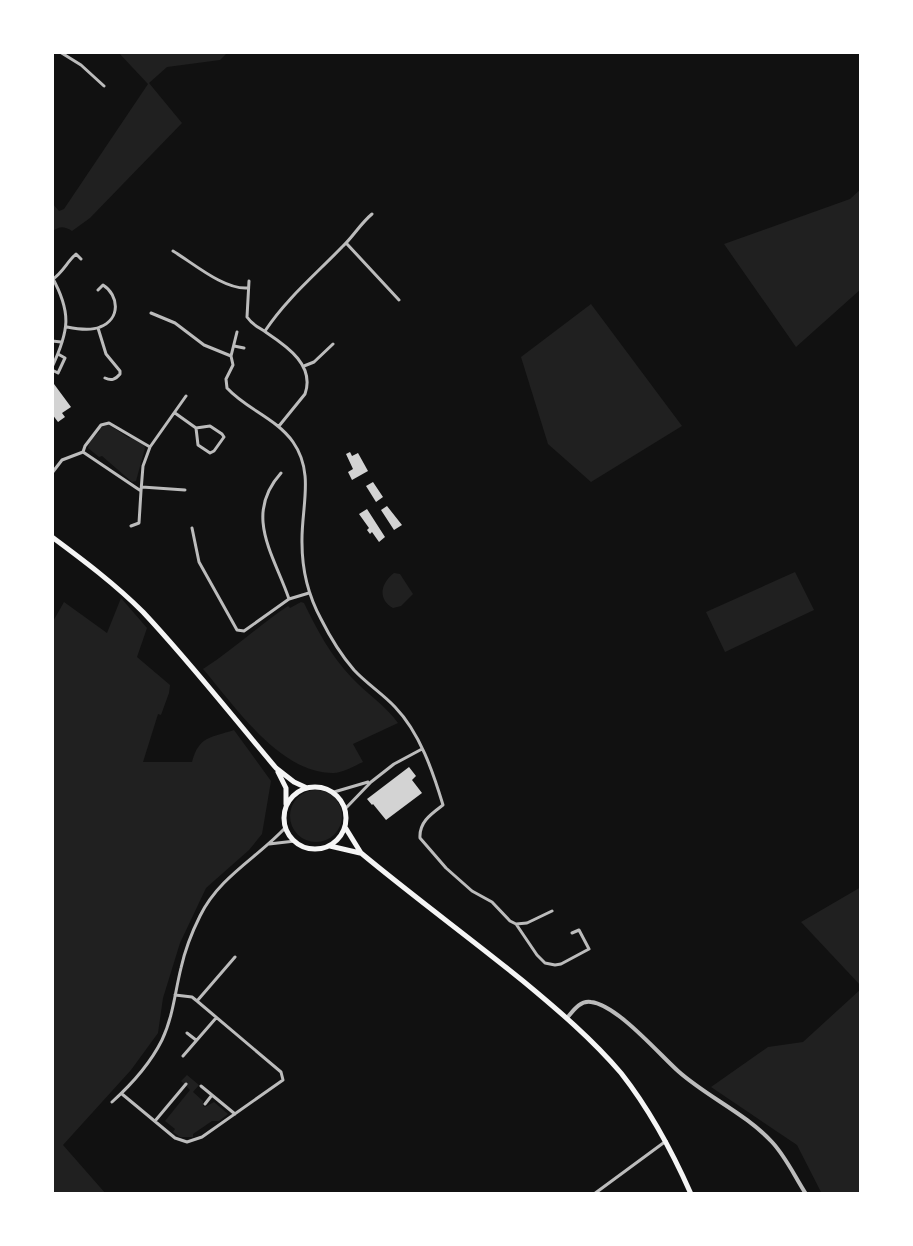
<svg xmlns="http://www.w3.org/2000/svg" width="913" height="1246" font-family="'Work Sans',sans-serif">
<rect width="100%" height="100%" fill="#111"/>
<path fill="#202020" d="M118 52H228L220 60 167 67 149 83 182 123 90 218 72 231C64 226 59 226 52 232V203L59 211 64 209 148 84Z
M861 189V289L796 347 724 244 850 199Z
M591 304 682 426 591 482 548 444 521 357Z
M109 425 129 438 131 437 144 445 145 448 136 481 132 482 102 456 99 457 88 448 90 441 100 431 99 429 103 426Z
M795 572 814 610 725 652 706 612Z
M394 573 400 574 413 594 401 606 393 608C377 599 381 583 394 573Z
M121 598 147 628 137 657 170 685 169 693 161 715 158 714 143 762H192C199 736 210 738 234 730L271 781 262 834 249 850 206 888 180 943 163 998 158 1033 131 1070 63 1145 106 1194H52V623L64 602 107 633Z
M301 602 304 603C317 630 331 656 352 678 367 694 385 705 398 723L353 744 363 762C354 766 343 773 333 773 279 773 235 706 203 669 233 650 258 626 288 606L290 608Z
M290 816a26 26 0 1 1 52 0a26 26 0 1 1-52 0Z
M861 887V986L801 922Z
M861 989V1194H822L797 1145 711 1087 768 1047 803 1042Z
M187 1075 199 1085 193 1092 203 1101V1106L205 1107 214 1102 228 1114 219 1121H212L193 1134V1137H180L173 1132 175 1129 165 1121 190 1090 181 1081Z"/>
<path fill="#d3d3d3" d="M54 384 71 407 62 413 65 417 58 422 52 414V385Z
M350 452 352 456 358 453 368 471 352 480 348 472 353 469 346 454Z
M373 482 383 497 376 502 366 486Z
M387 506 402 525 394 530 381 510Z
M367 509 385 537 379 542 372 532 370 534 367 530 369 528 359 514Z
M409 767 416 776 412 780 422 793 386 820 373 804 372 805 367 799Z"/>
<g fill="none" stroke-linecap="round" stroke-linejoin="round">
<path stroke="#bcbcbc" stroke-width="3" d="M60 52 81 65 104 86
M347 244 399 300
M173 251C193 263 224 290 248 288
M52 277C72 313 69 331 52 367
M53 279C63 272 67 262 76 254L81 259
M249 281 247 317C253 326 259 327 267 333 288 347 315 366 305 394L279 426
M151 313 175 323 204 345 231 356
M67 327C77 329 91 331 100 327 121 319 119 295 103 285L98 290
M98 328 106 354 120 371V374C115 380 111 381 105 378
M265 331C286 299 316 274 342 247 353 237 360 224 372 214
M237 332 231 356 233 365 226 379 227 388C246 409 276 418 293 442 315 473 301 508 302 543 302 570 308 595 321 619 330 637 341 655 354 670 367 684 383 694 395 707 420 733 433 772 443 805 431 814 419 822 420 838L446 868 472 891 492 902 510 921 516 924 537 955 545 963 555 965 561 964 589 949 579 930 572 933
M52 341 61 342
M234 346 244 348
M304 366 314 362 333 344
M52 370 58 373 65 358 58 354
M175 413 196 428 210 426 222 434 224 437 214 451 210 453 198 445 196 428
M150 447 186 396
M52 473 62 460 83 452 85 446 101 425 109 423 150 447 143 466 141 491 83 452
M281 473C243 515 274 555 289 599
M142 487 185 490
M131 526 139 523 141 491
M192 528 199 562 237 630 244 631 289 599 309 593
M334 792 368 782
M345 809 371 782 394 764 422 749
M269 844 295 841
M516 924 527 923 552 911
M197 1001 235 957
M187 1033 196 1040
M183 1056 216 1018
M201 1086 235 1114
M122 1094 175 1138 187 1142 202 1137 283 1080 281 1072 197 1001 192 997 175 995
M112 1102C132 1084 150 1064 162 1040 173 1017 175 992 181 968 185 950 192 932 200 916 219 877 257 858 285 828
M205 1104 212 1095
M155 1121 186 1084
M594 1194 666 1141"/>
<path stroke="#bcbcbc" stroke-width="4" d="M567 1018C573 1011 580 1000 591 1002 617 1005 658 1053 678 1071 707 1097 745 1113 772 1142 786 1157 795 1177 806 1194"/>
<path stroke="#f5f5f5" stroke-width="5" d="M52 537C83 560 115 584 143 612 190 662 232 716 276 768L294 782 307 788
M278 772 286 788V804
M284 818a31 31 0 1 1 62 0a31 31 0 1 1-62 0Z
M345 827 361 853C414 897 470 938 523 981 558 1010 592 1039 621 1073 650 1110 672 1151 691 1194
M330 846 360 853"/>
</g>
<rect width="913" height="1246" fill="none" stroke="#ffffff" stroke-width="108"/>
</svg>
